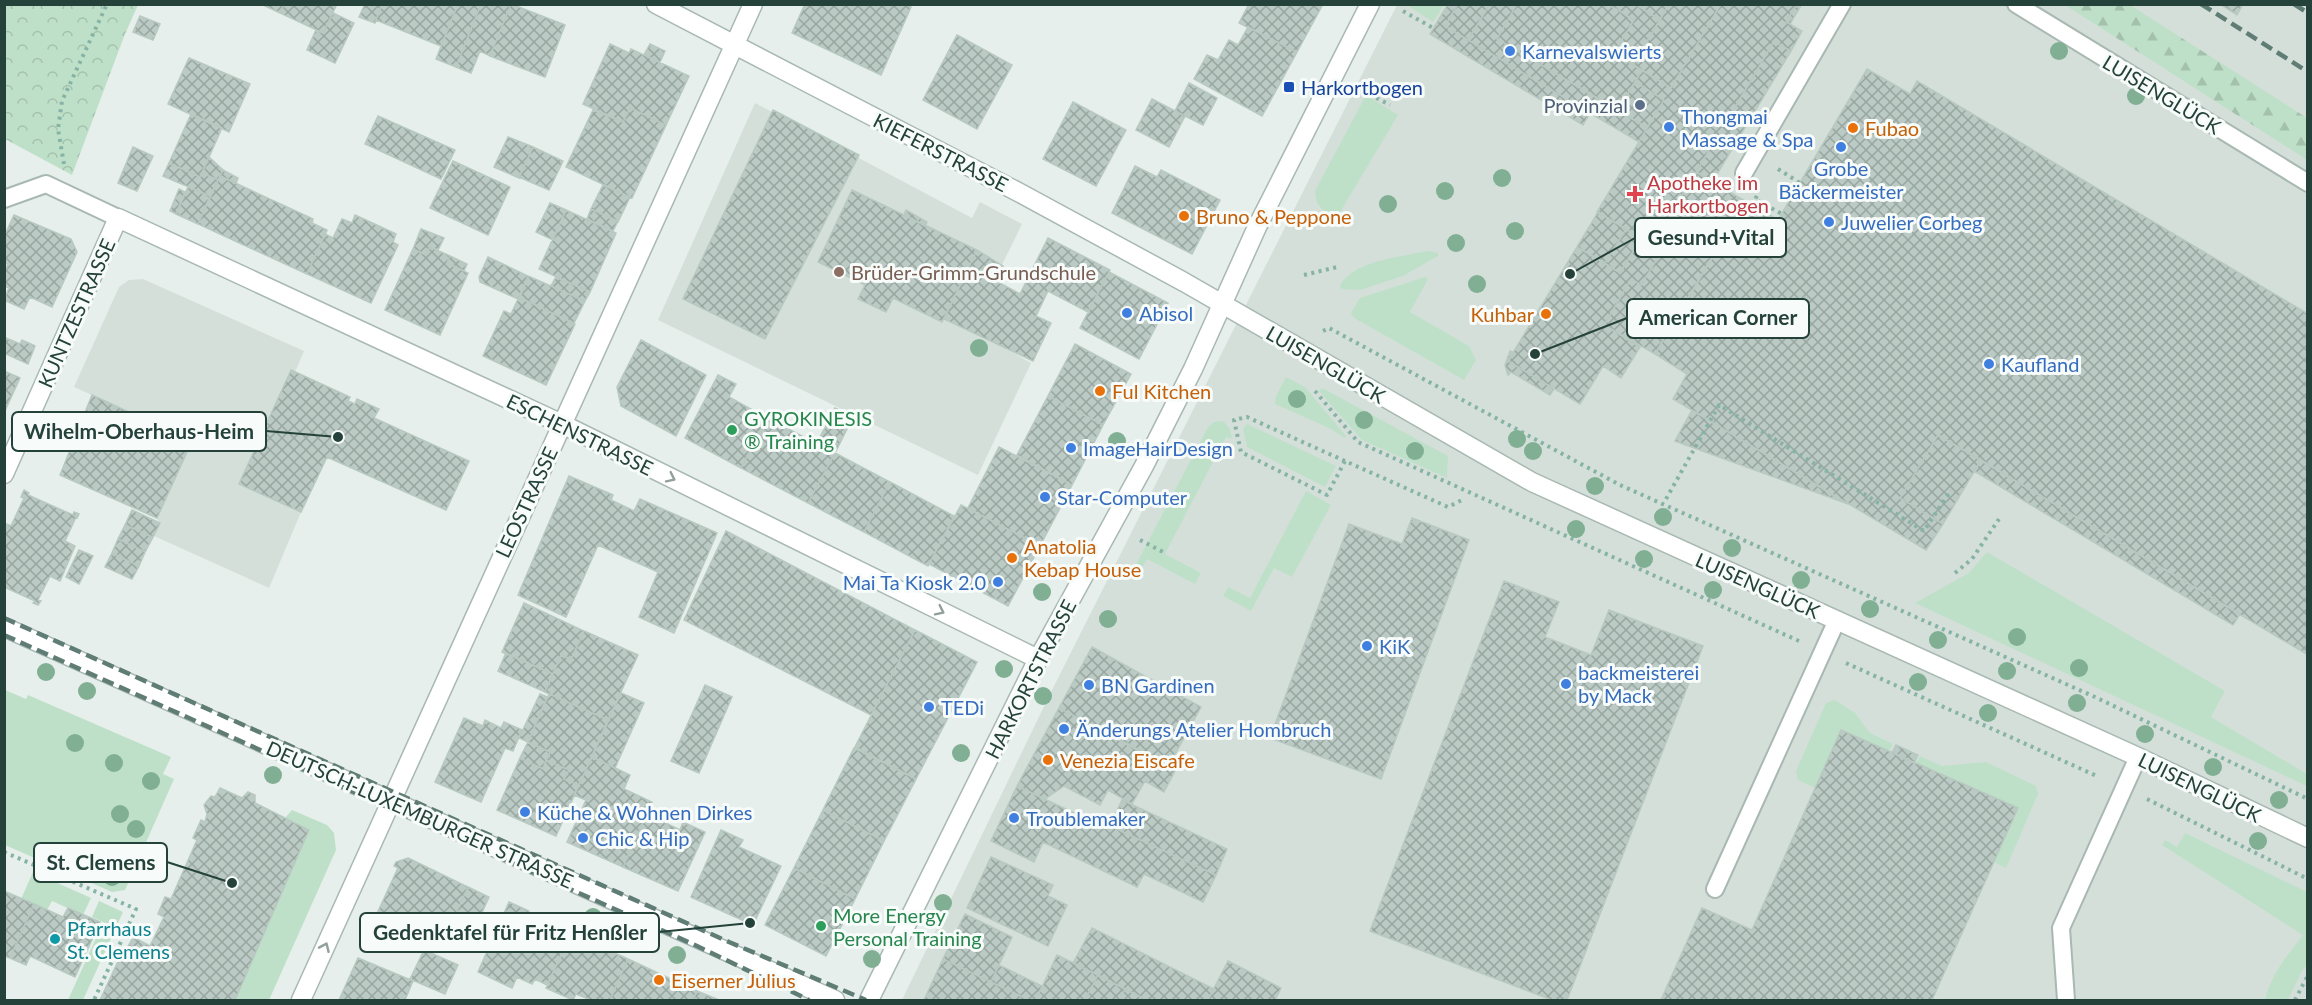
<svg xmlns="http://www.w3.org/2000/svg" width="2312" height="1005" font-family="Lato,sans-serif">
<defs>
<pattern id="forest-firs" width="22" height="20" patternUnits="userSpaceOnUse" patternTransform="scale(1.5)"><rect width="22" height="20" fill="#bfe0c8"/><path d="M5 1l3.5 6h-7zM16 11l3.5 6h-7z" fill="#a4c1ad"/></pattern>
<pattern id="park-crowns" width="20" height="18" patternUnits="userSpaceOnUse" patternTransform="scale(1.5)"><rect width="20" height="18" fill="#bfe0c8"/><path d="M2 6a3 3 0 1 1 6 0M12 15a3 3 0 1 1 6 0" fill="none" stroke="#a4c1ad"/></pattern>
<pattern id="building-cross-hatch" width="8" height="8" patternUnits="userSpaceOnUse" patternTransform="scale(1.5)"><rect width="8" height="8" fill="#bbcac4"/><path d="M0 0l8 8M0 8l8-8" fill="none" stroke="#98a6a0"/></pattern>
</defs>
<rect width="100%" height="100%" fill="#e6efeb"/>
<path fill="#d4dfda" d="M1397 5H2307V1000H902L1050 694Z
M755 103 972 218 980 202 1022 224 971 328 1031 363 978 475 658 320Z
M143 279 304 351 295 372 290 370 239 484 301 512 269 588 154 536 159 523 157 518 60 475 92 395 74 387 119 287 129 280Z"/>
<path fill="#bfe0c8" d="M1411 5V4L1444 5 1433 22 1410 7Z
M1366 95 1398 115 1339 214H1326L1317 203 1315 191Z
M1427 251 1438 253V256L1403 276 1360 290 1341 289 1340 285C1358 259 1398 258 1427 251Z
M1425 277 1428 279 1410 312 1469 346 1476 360 1464 380 1354 318 1351 313 1360 298Z
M1286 377 1305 387 1346 436 1345 438 1331 429 1275 404 1276 396Z
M1322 388 1448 456 1447 478 1362 440 1319 391Z
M1223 421 1230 429 1232 439 1226 437 1165 554 1201 573 1195 584 1147 559 1136 579 1130 576 1208 427 1214 422Z
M1247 424 1336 466 1325 487 1247 447 1243 429Z
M1306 491 1331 505 1292 577 1274 568 1251 611 1223 596 1228 587 1250 598Z
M1987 552 2225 691 2211 717 2307 774V786L1915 603 1969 573Z
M5 690 26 699 28 695 171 757 163 774 174 779 125 890 112 892 5 845Z
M1835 700 1855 713 1870 733 1893 744 1889 751 1841 730 1815 788 1798 780 1796 771 1826 703Z
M1920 756 1942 766 1986 762 2036 786 2038 794 2006 868 1994 862 1916 763Z
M292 810 327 825 334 833 336 850 269 1000H235L309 831 285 818Z
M2185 833 2307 892V965L2302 971 2288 1000H2265C2271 974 2287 956 2303 935L2162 845 2165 840 2177 847Z
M33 872 91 898 83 915 52 901 47 910 21 899Z
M99 901 123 912 83 1000H68L101 927 105 928 107 924 92 917Z"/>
<path fill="url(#forest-firs)" d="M2065 5H2130L2307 118V160Z"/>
<path fill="url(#park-crowns)" d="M4 5H138L125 34 72 175 5 139Z"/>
<path fill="url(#building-cross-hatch)" stroke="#b8c9c2" stroke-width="1.5" d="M261 4H284L280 13Z
M284 4H337L323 33 280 13Z
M365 4H382L375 23 359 17Z
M382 4H458L441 46 376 20Z
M458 4H481L456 67 436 59Z
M481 4H511L490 56 480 51 471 73 456 67Z
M511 4 565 25 545 77 490 56Z
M805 4H905L911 7 881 75 792 33Z
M1249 4H1323L1297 52 1239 23Z
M1448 4H1458L1445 26 1590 113 1583 125 1430 34Z
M1458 4H1490L1468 40 1445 26Z
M1490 4H1517L1497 39 1609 105 1600 119 1468 40Z
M1517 4H1608L1634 20 1614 53 1642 70 1618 110 1497 39Z
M1608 4H1635L1660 20 1633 65 1614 53 1634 20Z
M1635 4H1669L1660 20Z
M1669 4H1721L1671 88 1633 65Z
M1721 4H1797L1786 22 1802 31 1791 51 1774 41 1727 121 1736 126 1725 144 1716 139 1652 245 1662 251 1641 285 1631 279 1604 325 1640 347 1621 378 1603 366 1580 404 1508 361 1577 247 1620 273 1641 238 1597 212 1664 100 1635 82 1642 70 1671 88Z
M1797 4H1802L1790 24 1786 22Z
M2220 4H2243L2237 15Z
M333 13 354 23 335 63 307 50 316 30 323 33Z
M140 16 160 24 153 40 133 32Z
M1248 27 1297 52 1262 116 1194 79 1207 55 1218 60 1229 40 1238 45Z
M957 35 1012 65 977 129 923 100Z
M1774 41 1791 51 1713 181 1696 172 1716 139 1725 144 1736 126 1727 121Z
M610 44 629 53 631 49 689 76 666 125 630 108 623 122 583 104Z
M650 44 665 51 660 62 644 55Z
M189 58 250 84 229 132 168 104Z
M1867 69 1910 94 1917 81 2308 314V655L1938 435 1900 498 1943 524 1926 550 1673 399 1687 374 1655 354 1746 201 1778 220Z
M1635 82 1664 100 1647 128 1618 110Z
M1189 83 1217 98 1203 125 1175 111Z
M1152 99 1185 116 1169 147 1136 130Z
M1073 102 1126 130 1096 186 1043 159Z
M1609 105 1647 128 1639 142 1600 119Z
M630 108 666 125 632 198 566 167 593 110 623 122Z
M773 110 859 155 765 339 683 299Z
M191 114 222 128 200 177 169 163Z
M378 116 455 150 441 179 365 144Z
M508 137 533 147 519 178 494 167Z
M133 147 153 156 137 191 118 183Z
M533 147 563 161 549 190 519 177Z
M209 157 223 170 218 180 202 173Z
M453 161 510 187 488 235 430 208Z
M169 163 200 177 202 173 218 180 210 196 163 176Z
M1135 166 1157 177 1161 170 1220 200 1192 254 1112 213Z
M223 170 238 178 236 183 220 176Z
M1696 172 1745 201 1655 354 1604 325 1631 279 1641 285 1662 251 1652 245Z
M220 176 313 219 312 223 327 230 307 274 198 224Z
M603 185 630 197 618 222 591 209Z
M188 187 210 196 198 224 176 214Z
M179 189 185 192 176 214 170 211Z
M852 190 977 250 942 322 893 298 886 312 858 299 865 285 818 262Z
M550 203 566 210 553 240 536 232Z
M591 209 618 221 613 231 587 219Z
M566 210 616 233 590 292 539 269Z
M906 210 927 222 925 226 904 215Z
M1598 212 1626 229 1605 263 1577 247Z
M14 215 71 239 77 252 52 307 30 297 24 309 4 300 9 288 4 286V273L8 264 4 263V237Z
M355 215 396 234 393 242 398 245 371 303 307 274 325 234 333 238 342 219 352 223Z
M421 229 444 238 438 250 430 247 426 255 413 249Z
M1626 229 1641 238 1620 273 1605 263Z
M1048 238 1110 270 1088 312 1048 291 1036 316 1051 323 1033 361 944 319 977 250 1003 266 996 281 1020 294Z
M430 247 450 256 447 263 468 273 440 335 385 310 413 249 426 255Z
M450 256 467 264 464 271 447 263Z
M488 257 528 276 518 299 480 282 479 277Z
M1109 272 1168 303 1139 359 1080 328Z
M528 276 585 301 574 323 520 298Z
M556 277 590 292 585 301 551 286Z
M519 297 575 324 546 385 483 356 504 311 511 314Z
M6 338 20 344 22 340 35 346 28 364 4 353Z
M641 340 706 375 676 436 621 406 617 387Z
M1075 344 1131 374 1103 425 1048 396Z
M1510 351 1514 353 1508 361 1554 389 1550 395 1511 372 1508 375 1505 365Z
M291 370 350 397 348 401 355 404 357 399 379 409 374 418 469 461 446 510 327 457 301 512 239 484Z
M4 371 20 378 4 413Z
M718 375 736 384 729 397 767 418 741 468 685 438Z
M92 395 192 441 157 518 60 475Z
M1048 396 1103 425 1072 485 1017 455Z
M835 408 853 417 836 451 818 441Z
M1692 410 1710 421 1848 504 1675 441Z
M767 418 835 453 808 503 741 468Z
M1938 435 1981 460 1943 524 1900 498Z
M999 447 1072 485 1040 546 968 508Z
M835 453 890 482 864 532 808 503Z
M1981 460 2240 614 2233 625 1974 471Z
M569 476 613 495 611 500 634 511 640 499 717 533 674 633 639 617 658 572 598 545 566 617 518 595Z
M890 482 954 516 928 566 864 532Z
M24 490 29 493 28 495 73 515 74 512 79 514 77 518 76 517 65 541 75 546 60 581 50 576 38 600 41 601 38 605 33 603 35 601 4 587V533L7 524 11 526 24 498 21 497Z
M961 505 1040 546 1008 606 929 564Z
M132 510 160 523 153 537 125 525Z
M1412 518 1469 540 1381 779 1270 738 1349 524 1402 544Z
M125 525 153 537 145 552 118 539Z
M726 531 915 630 871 715 684 620Z
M118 539 145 552 139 566 112 553Z
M79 550 93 556 79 584 66 577Z
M112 553 139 566 132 579 105 567Z
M1504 581 1559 602 1545 637 1591 655 1609 610 1703 646 1567 1000H1552L1370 931Z
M524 603 584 631 571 659 561 655 553 674 502 652Z
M915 630 977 662 916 779 855 747Z
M584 631 638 655 608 720 545 692 561 655 571 659Z
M1092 647 1201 707 1168 767 1059 708Z
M506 653 553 674 545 692 498 671Z
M705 685 732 697 699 773 671 761Z
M621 693 644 703 615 768 592 757Z
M540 694 547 697 528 742 519 738Z
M549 694 608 720 579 785 564 779 569 770 546 760 550 752 528 742Z
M1059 708 1176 769 1164 792 1145 781 1132 804 1108 790 1100 805 1064 786 1045 799 1017 786Z
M464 718 483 726 485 720 501 728 504 722 522 730 513 751 505 748 481 802 435 782Z
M1841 730 2018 808 1932 1000H1661L1702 908 1752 930Z
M528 742 550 752 543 769 520 758Z
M1896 745 1918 755 1914 763 1892 753Z
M854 748 916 779 884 841 823 810Z
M592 757 630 775 624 789 652 802 623 867 567 842 586 800 574 795Z
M520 758 543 769 546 760 569 770 564 779 579 785 556 836 497 810Z
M1017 786 1108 829 1110 826 1216 875 1203 902 1144 874 1137 887 1043 842 1034 862 991 841Z
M220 788 242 798 248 792 255 795V803L309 830 235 1000H100L121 955 123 956 133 937 150 946 164 917 158 914 165 897 171 899 197 840 193 838 201 820 205 822 207 814 204 805 211 796 215 797Z
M1122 800 1227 849 1216 875 1110 826Z
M823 810 884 841 855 899 794 868Z
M647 814 680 830 683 822 705 832 678 891 623 867Z
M721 830 743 840 739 847 781 866 753 925 691 897Z
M991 857 1053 885 1048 896 1067 905 1048 946 967 908Z
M408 858 468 887 440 948 423 941 419 949 395 937 399 929 375 918 398 868 394 866 396 862Z
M794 868 855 899 826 956 765 925Z
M468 887 489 897 474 930 453 920Z
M4 891 34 904 10 958 4 956Z
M509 902 529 911 527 914 553 925 554 923 572 931 547 985 535 979 532 984 517 977 512 988 478 972Z
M34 904 63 917 68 908 100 922 75 977 30 956 26 965 10 958Z
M965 914 1012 937 991 982 943 959Z
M1092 928 1214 989 1208 1000H1147L1073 963Z
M571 934 628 959 610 1000H591L576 994 573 1000 546 988Z
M424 950 458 965 445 994 410 979Z
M1057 955 1098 975 1085 1000H1036Z
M358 958 413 981 405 1000H339Z
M628 959 697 991 693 1000H610Z
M943 959 991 982 1029 1000H924Z
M1228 961 1281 988 1275 1000H1208Z
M999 965 1042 986 1036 1000H1029L991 982Z
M1098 975 1125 989 1119 1000H1085Z
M1125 989 1147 1000H1119Z
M697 991 719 1000H693Z"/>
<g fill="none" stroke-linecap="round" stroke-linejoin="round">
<defs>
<path id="service" d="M2016 4 2308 183
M1744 173 1842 4
M4 199 46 184 118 218
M1715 889 1837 620
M2066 1000 2061 928 2138 757"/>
<path id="minor" d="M656 4 1020 193 1184 282 1532 482 2138 757 2308 838
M4 474 118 218 562 424 1038 659
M4 627 835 1000
M301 1000 753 4
M869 1000 1038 659 1144 466 1193 369 1257 227 1370 4"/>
</defs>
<use href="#service" stroke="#a8b8b2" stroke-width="20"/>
<use href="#minor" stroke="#a8b8b2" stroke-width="21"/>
<path stroke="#86b3a5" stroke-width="4" stroke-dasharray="3 4.5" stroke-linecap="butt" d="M1403 11 1433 28
M1363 91 1390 105
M64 164 58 129 62 101 107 4
M1778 169 1800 183
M1757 196 1755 199 1782 214
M1304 275 1337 267
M1323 331 1329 328 1620 485 2095 697 2308 799
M1315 391 1358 442 1799 641
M1345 461 1247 417 1234 420 1241 452 1327 495 1345 461 1448 507 1464 499
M1666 499 1719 405 1924 531 1951 490
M1140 540 1165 553
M1955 573 1972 559 1999 519
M1846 663 2099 777
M2147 799 2308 879
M4 852 136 909 94 1000
M2295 1000 2308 975"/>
<use href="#service" stroke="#fff" stroke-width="16"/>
<use href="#minor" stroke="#fff" stroke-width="18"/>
<path stroke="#5f7d75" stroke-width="4.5" stroke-dasharray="12 6" stroke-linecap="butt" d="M2201 4 2308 72
M2294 4 2308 13
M4 618 729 942 866 1000
M4 635 697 946 809 1000"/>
</g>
<g fill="#80af93">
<circle cx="2059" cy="51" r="9"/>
<circle cx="2136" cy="96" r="9"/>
<circle cx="1502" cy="178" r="9"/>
<circle cx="1445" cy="191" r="9"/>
<circle cx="1388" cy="204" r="9"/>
<circle cx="1515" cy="231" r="9"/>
<circle cx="1456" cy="243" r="9"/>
<circle cx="1477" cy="284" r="9"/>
<circle cx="979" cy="348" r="9"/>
<circle cx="1297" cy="399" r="9"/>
<circle cx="1364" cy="420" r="9"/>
<circle cx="1517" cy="439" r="9"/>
<circle cx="1117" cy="441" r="9"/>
<circle cx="1415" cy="451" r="9"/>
<circle cx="1533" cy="451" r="9"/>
<circle cx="1595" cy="486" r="9"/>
<circle cx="1663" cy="517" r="9"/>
<circle cx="1576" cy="529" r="9"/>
<circle cx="1732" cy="548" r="9"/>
<circle cx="1644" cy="559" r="9"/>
<circle cx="1801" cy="580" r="9"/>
<circle cx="1713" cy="590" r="9"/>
<circle cx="1042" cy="592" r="9"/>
<circle cx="1870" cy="609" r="9"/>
<circle cx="1108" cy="619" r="9"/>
<circle cx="2017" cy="637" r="9"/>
<circle cx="1938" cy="640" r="9"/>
<circle cx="2079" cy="668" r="9"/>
<circle cx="1004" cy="669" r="9"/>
<circle cx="2007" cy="671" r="9"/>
<circle cx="46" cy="672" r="9"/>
<circle cx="1918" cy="682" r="9"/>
<circle cx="87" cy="691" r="9"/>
<circle cx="1043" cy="696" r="9"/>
<circle cx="2077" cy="703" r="9"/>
<circle cx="1988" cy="713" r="9"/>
<circle cx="2145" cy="734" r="9"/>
<circle cx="75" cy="743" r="9"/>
<circle cx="961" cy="753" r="9"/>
<circle cx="114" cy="763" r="9"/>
<circle cx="2213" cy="767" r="9"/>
<circle cx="273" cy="775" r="9"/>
<circle cx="151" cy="781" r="9"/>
<circle cx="2279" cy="800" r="9"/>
<circle cx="120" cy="814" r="9"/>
<circle cx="136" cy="829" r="9"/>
<circle cx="2258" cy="841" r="9"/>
<circle cx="112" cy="877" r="9"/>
<circle cx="943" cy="903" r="9"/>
<circle cx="593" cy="917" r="9"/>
<circle cx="677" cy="955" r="9"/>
<circle cx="872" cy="959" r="9"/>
</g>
<defs><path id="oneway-chevron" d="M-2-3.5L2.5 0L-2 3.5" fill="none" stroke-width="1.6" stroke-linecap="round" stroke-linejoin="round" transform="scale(1.5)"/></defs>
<g stroke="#92a09c">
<use href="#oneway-chevron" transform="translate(671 478) rotate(26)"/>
<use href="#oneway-chevron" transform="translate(940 611) rotate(26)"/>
<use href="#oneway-chevron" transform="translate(325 947) rotate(-66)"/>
</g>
<g fill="#3f7fe0" stroke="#f7fbf9" stroke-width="2">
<circle cx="1510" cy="51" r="6"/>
<circle cx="1669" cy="127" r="6"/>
<circle cx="1841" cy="147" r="6"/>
<circle cx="1829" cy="222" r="6"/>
<circle cx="1127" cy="313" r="6"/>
<circle cx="1989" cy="364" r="6"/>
<circle cx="1071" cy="448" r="6"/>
<circle cx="1045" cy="497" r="6"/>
<circle cx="998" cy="582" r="6"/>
<circle cx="1367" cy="646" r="6"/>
<circle cx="1566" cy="684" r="6"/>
<circle cx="1089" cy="685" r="6"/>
<circle cx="929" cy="707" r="6"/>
<circle cx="1064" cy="729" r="6"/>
<circle cx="525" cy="812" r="6"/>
<circle cx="1014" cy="818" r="6"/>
<circle cx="583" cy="838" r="6"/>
</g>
<rect fill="#1a4fb4" stroke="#f7fbf9" stroke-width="2" x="1283" y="81" width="12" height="12" rx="3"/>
<circle fill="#5c6f8a" stroke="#f7fbf9" stroke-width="2" cx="1640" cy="105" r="6"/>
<g fill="#e8710a" stroke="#f7fbf9" stroke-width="2">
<circle cx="1853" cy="128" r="6"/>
<circle cx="1184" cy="216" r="6"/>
<circle cx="1546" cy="314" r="6"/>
<circle cx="1100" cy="391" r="6"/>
<circle cx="1012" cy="558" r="6"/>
<circle cx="1048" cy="760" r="6"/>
<circle cx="659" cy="980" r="6"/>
</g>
<path fill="#e0444e" stroke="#f7fbf9" stroke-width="2" d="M1632 185h6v6h6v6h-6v6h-6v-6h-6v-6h6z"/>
<circle fill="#8d6e63" stroke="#f7fbf9" stroke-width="2" cx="839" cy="272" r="6"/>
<g fill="#2e9e5b" stroke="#f7fbf9" stroke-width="2">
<circle cx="732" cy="430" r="6"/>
<circle cx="821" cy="926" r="6"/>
</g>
<circle fill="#0f9aa8" stroke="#f7fbf9" stroke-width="2" cx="55" cy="939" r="6"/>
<g text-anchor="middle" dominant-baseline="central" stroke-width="6" stroke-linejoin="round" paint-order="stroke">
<g font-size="20" fill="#366cbe" stroke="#f7fbf9" text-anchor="start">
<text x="1522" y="51">Karnevalswierts</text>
<text x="1681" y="116">Thongmai<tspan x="1681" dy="23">Massage &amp; Spa</tspan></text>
<text x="1841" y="168" text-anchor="middle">Grobe<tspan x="1841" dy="23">Bäckermeister</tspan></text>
<text x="1841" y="222">Juwelier Corbeg</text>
<text x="1139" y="313">Abisol</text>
<text x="2001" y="364">Kaufland</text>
<text x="1083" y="448">ImageHairDesign</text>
<text x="1057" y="497">Star-Computer</text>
<text x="986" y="582" text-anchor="end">Mai Ta Kiosk 2.0</text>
<text x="1379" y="646">KiK</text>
<text x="1578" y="672">backmeisterei<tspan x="1578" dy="23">by Mack</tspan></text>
<text x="1101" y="685">BN Gardinen</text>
<text x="941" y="707">TEDi</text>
<text x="1076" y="729">Änderungs Atelier Hombruch</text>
<text x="537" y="812">Küche &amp; Wohnen Dirkes</text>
<text x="1026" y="818">Troublemaker</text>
<text x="595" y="838">Chic &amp; Hip</text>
</g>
<g font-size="20" fill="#164399" stroke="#f7fbf9" text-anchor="start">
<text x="1301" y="87">Harkortbogen</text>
</g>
<g font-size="20" fill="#24423a" stroke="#f7fbf9">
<text transform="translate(2162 94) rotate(31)">LUISENGLÜCK</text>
<text transform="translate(941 152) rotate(27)">KIEFERSTRASSE</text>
<text transform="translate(76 313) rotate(-66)">KUNTZESTRASSE</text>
<text transform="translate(1326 364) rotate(30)">LUISENGLÜCK</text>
<text transform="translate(580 434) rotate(26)">ESCHENSTRASSE</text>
<text transform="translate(526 502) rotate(-65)">LEOSTRASSE</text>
<text transform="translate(1758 585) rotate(24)">LUISENGLÜCK</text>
<text transform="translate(1030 679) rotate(-63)">HARKORTSTRASSE</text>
<text transform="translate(2200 787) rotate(26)">LUISENGLÜCK</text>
<text transform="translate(420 814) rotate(24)">DEUTSCH-LUXEMBURGER STRASSE</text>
</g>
<g font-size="20" fill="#4e5e75" stroke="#f7fbf9" text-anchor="end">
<text x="1628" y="105">Provinzial</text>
</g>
<g font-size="20" fill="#c56008" stroke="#f7fbf9" text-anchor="start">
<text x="1865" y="128">Fubao</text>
<text x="1196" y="216">Bruno &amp; Peppone</text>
<text x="1534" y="314" text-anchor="end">Kuhbar</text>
<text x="1112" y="391">Ful Kitchen</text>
<text x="1024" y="546">Anatolia<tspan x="1024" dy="23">Kebap House</tspan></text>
<text x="1060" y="760">Venezia Eiscafe</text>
<text x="671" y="980">Eiserner Julius</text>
</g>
<g font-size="20" fill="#be3a42" stroke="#f7fbf9" text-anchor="start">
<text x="1647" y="182">Apotheke im<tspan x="1647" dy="23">Harkortbogen</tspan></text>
</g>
<g font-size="20" fill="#785e54" stroke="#f7fbf9" text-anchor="start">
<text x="851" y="272">Brüder-Grimm-Grundschule</text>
</g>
<g font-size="20" fill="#27864d" stroke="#f7fbf9" text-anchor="start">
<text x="744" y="418">GYROKINESIS<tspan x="744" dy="23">® Training</tspan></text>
<text x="833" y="915">More Energy<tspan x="833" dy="23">Personal Training</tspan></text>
</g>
<g font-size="20" fill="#0d838f" stroke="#f7fbf9" text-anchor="start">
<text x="67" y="928">Pfarrhaus<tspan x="67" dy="23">St. Clemens</tspan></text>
</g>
</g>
<path fill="none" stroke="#24423a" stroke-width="2" d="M1570 274L1635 238M1535 354L1627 318M338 437L266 431M232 883L167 862M750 923L659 932"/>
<g fill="#24423a" stroke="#f7fbf9" stroke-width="2">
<circle cx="1570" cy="274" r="6"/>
<circle cx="1535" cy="354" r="6"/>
<circle cx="338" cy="437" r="6"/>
<circle cx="232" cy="883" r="6"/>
<circle cx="750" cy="923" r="6"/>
</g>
<g fill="#f7fbf9" stroke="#24423a" stroke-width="2">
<rect x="1635" y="218" width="151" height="39" rx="6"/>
<rect x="1627" y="299" width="182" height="39" rx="6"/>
<rect x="12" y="412" width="254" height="39" rx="6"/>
<rect x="34" y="843" width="133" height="39" rx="6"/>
<rect x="360" y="913" width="299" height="39" rx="6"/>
</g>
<g font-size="21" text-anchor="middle" font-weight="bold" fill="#24423a">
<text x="1711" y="245">Gesund+Vital</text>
<text x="1718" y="325">American Corner</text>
<text x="139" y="439">Wihelm-Oberhaus-Heim</text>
<text x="101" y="870">St. Clemens</text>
<text x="510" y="940">Gedenktafel für Fritz Henßler</text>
</g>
<rect width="2312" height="1005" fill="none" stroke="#24423a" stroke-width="12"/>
</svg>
